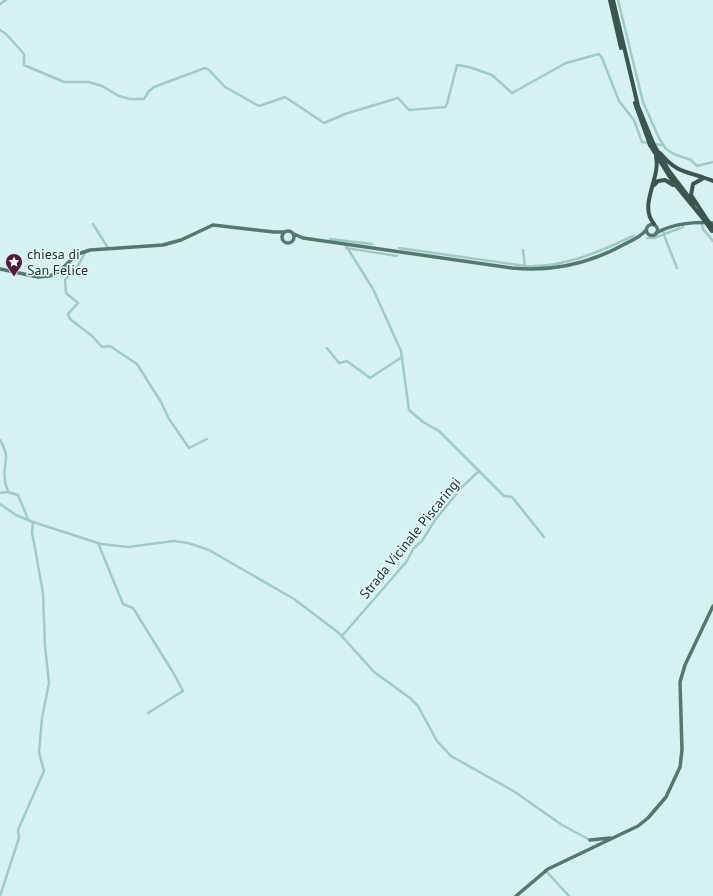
<svg xmlns="http://www.w3.org/2000/svg" width="713" height="896" font-family="'PT Sans',sans-serif">
<rect width="100%" height="100%" fill="#d6f2f0"/>
<g fill="none" stroke-linecap="round" stroke-linejoin="round">
<path stroke="#a2cac4" stroke-width="2.5" d="M618 0 643 102 659 138 666 149 674 154 691 160 697 166 713 162
M0 4 6 0
M0 30 6 34 24 54V65L64 82H89L102 86 119 96 130 99H144L149 91 154 87 205 68 209 70 225 87 259 106 285 97 324 123 345 114 398 98 409 110 445 107 447 104 457 65 469 67 492 75 512 93 566 63 599 54 602 58 619 101 634 120 642 142 649 143
M654 144 662 145
M701 222 703 229 713 241
M93 224 108 248
M663 229 664 235 677 268
M647 238H654L683 227V225
M330 239 372 244
M345 244 373 289 401 351 409 410 423 422 439 431 504 496 512 497 544 537
M346 248 397 256
M399 248 525 266
M523 250 525 266C563 268 599 252 633 236L636 238
M86 251 79 264 65 280 66 293 78 303 68 314 70 319 92 336 102 347 110 346 137 364 161 402 169 419 189 448 207 439
M327 348 339 363 347 361 370 378 402 357
M0 440C12 460 2 463 5 480 5 484 7 488 8 492
M0 493 8 492 18 495 28 519
M0 504 16 515 33 522 101 544 128 547 174 541 188 543 209 550 294 599 339 633 374 672 410 698 418 706 437 741 451 756 515 792 562 825 590 840
M98 543 123 604 133 608 174 674 183 691 148 713
M342 636 407 561 413 549 422 541 435 520 463 486 479 471
M545 870 569 896
M0 896 19 838 18 830 44 771 39 752 42 718 49 683 45 646 43 593 32 532 33 522"/>
<path stroke="#55776e" stroke-width="3.5" d="M646.5 230a5.5 5.5 0 1 1 11 0a5.5 5.5 0 1 1-11 0Z
M282 237a6 6 0 1 1 12 0a6 6 0 1 1-12 0Z
M656 233C672 224 695 221 713 223
M294 234 303 238 512 268C552 272 588 264 623 245 631 241 641 237 646 230
M0 269 38 277 50 276 58 272 78 254 90 250 163 245 181 240 213 225 274 232H285
M590 840 610 838
M516 896 548 869 638 826 648 818 666 797 680 767 682 750 680 682 685 665 713 606"/>
<path stroke="#3b564e" stroke-width="4" d="M610 0 621 48
M613 0 638 106 653 143
M635 103 649 142
M650 145 673 182 705 221
M654 145 669 171 694 204
M660 153C678 175 690 171 713 181
M702 179 693 184 691 195 708 221
M654 185 658 181 665 180 673 185
M654 224C638 205 661 178 656 157"/>
<path stroke="#3b564e" stroke-width="4" d="M649 142 650 145
M653 143 654 145
M705 221 712 231
M708 221 713 227"/>
</g>
<defs>
<symbol id="sight-pin" viewBox="-11 -11 22 30"><path d="M0 17L-7.5 6A9.5 9.5 0 1 1 7.5 6Z" fill="#57193a" stroke="#e3faf8"/><path d="M0-6L1.8-2.2L6-1.7L2.9 1.2L3.7 5.4L0 3.3L-3.7 5.4L-2.9 1.2L-6-1.7L-1.8-2.2Z" fill="#fff"/></symbol>
</defs>
<g fill-rule="evenodd">
<use href="#sight-pin" x="4" y="252" width="20" height="27"/>
</g>
<g text-anchor="middle" dominant-baseline="central" stroke-width="3" stroke-linejoin="round" paint-order="stroke">
<g font-size="14" fill="#253430" stroke="#e3faf8" text-anchor="start">
<text x="27" y="254">chiesa di<tspan x="27" dy="16">San Felice</tspan></text>
</g>
<g font-size="14" fill="#253430" stroke="#e3faf8">
<text transform="translate(410 538) rotate(-51)">Strada Vicinale Piscaringi</text>
</g>
</g>
</svg>
